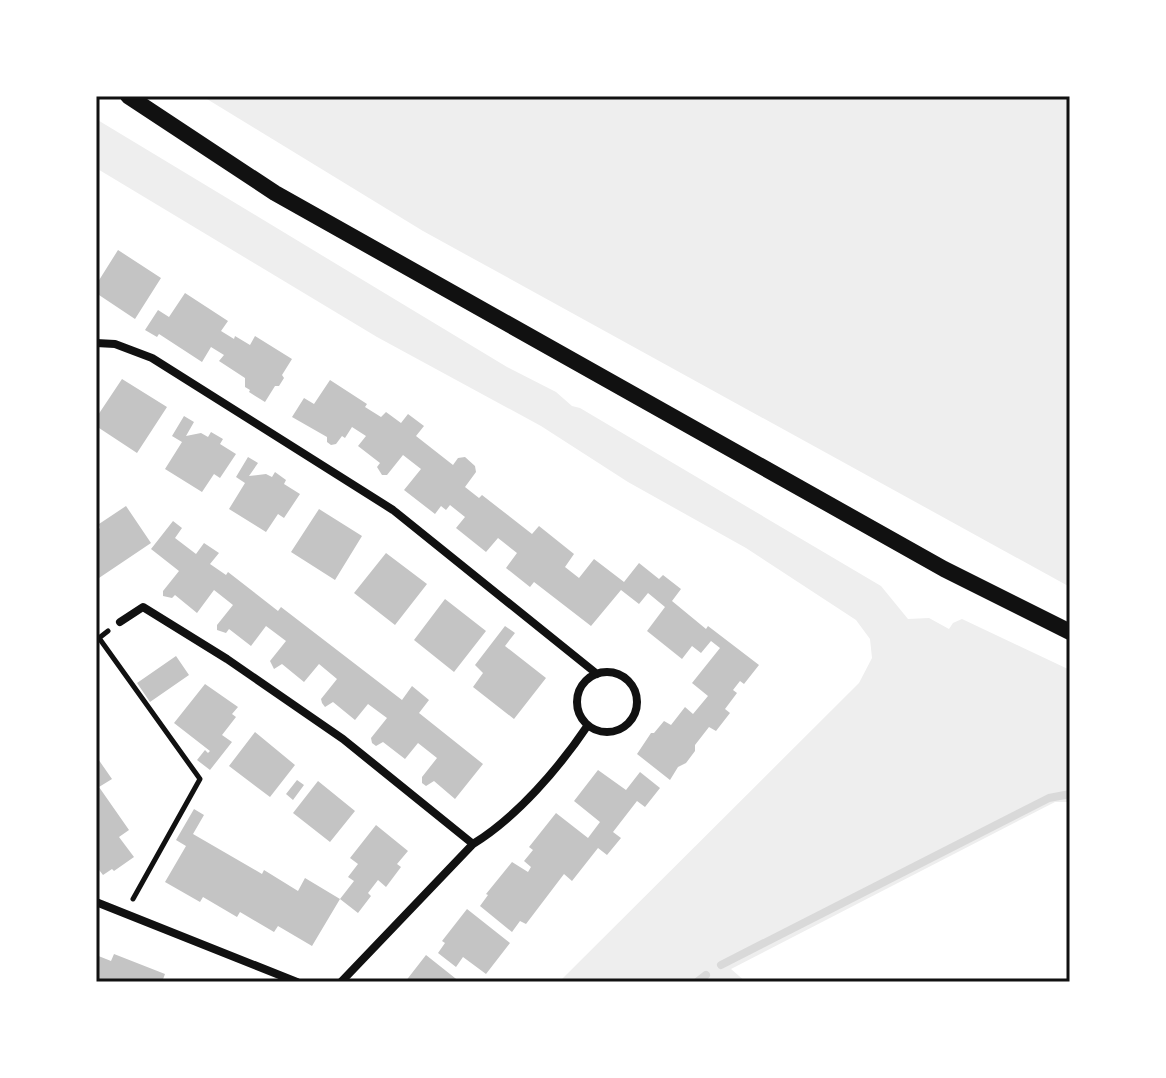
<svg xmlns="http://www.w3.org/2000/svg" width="1166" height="1078" font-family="'Space Grotesk',sans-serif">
<rect width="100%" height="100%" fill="#fff"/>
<path fill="#eee" d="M202 96H1070V587L423 231Z
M96 119 507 367 556 392 572 406 580 408 881 586 908 619 929 618 949 629 953 623 962 619 1070 670V802H1055L731 969 746 982H559L859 683 872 658 870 639 856 620 746 548 628 482 541 426 377 337 96 168Z"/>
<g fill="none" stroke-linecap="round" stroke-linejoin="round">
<path stroke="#d9d9d9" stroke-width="8" d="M721 965 1049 798 1070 794
M697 982 706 975"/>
</g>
<path fill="#c4c4c4" d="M118 250 161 278 135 319 96 293V285Z
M185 293 228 321 221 331 234 339 235 336 250 345 255 336 292 359 282 375 284 378 279 386H275L265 402 249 392 250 390 245 387V378L219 361 224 355 211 347 202 362 159 334 157 337 145 330 158 310 169 317Z
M122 379 167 407 137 453 96 426V418Z
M330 380 367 404 365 407 381 417 386 412 401 423 408 414 424 426 416 436 453 465 458 458 465 457 475 466 476 472 465 487 479 498 482 495 532 534 539 526 574 554 565 567 579 578 594 559 624 582 639 563 659 579 663 575 681 589 672 601 706 629 708 626 759 665 744 684 740 681 733 690 737 693 725 709 730 713 716 731 709 727 695 745V751L686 763 678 767 670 780 637 754 651 733H654L664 721 671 725 685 707 693 714 708 696 692 683 720 648 711 641 701 653 692 646 682 659 647 631 665 607 648 593 639 604 621 590 591 626 534 582 530 587 506 568 517 553 498 538 486 552 456 528 465 517 450 505 446 510 441 506 435 514 404 490 421 469 403 455 387 475H382L377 467 380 463 358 446 366 436 352 427 345 438 342 436 336 444 331 445 327 442V437L292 417 304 398 314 404Z
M184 416 194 422 186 436 201 433 208 437 211 432 223 439 220 444 236 454 220 478 214 474 202 492 165 469 182 442 172 436Z
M248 457 258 463 249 476 266 474 272 477 275 472 286 480 284 484 300 494 284 518 278 514 266 532 229 509 245 483 236 477Z
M126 506 151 543 96 580V531L100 528 99 524Z
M319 509 362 536 335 580 291 552Z
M173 521 182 528 175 538 196 554 204 543 219 553 210 564 226 575 228 572 278 611 281 607 402 700 412 686 429 700 419 713 483 764 455 799 434 781 426 786 422 783V777L437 758 418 743 405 759 383 742 376 746 372 743 371 738 387 718 368 704 355 720 333 702 325 707 322 703 321 699 337 679 319 664 304 682 282 664 274 669 270 661 286 641 266 626 251 646 229 629 226 633 217 630V625L233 605 214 590 197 613 175 595 172 598 163 596V591L179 571 151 549Z
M386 553 427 584 395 625 354 593Z
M445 599 486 631 454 672 414 640Z
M505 626 515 633 505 646 546 678 514 719 473 687 483 673 475 665Z
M176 656 189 675 150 702 137 683Z
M205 684 238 707 232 714 236 717 222 735 232 742 210 770 197 760 205 750 208 753 210 751 174 723Z
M255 732 295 765 270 797 229 766Z
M96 756 112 779 99 787 129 830 119 837 134 857 114 871 112 869 103 875 96 866Z
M598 770 626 790 640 772 660 788 645 807 637 801 613 832 621 838 607 855 598 848 572 881 564 874 526 924 520 921 512 932 480 906 488 895 486 894 512 862 528 872 531 867 524 861 533 850 529 847 556 813 588 838 600 822 574 801Z
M297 780 304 785 293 800 286 794Z
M318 781 355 811 330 842 293 813Z
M194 809 204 815 193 834 262 874 264 870 298 891 305 878 340 899 354 881 348 877 358 864 350 858 376 825 408 851 397 864 401 867 386 887 378 880 368 893 371 896 358 913 340 899 312 946 278 926 274 932 240 912 237 917 203 897 200 902 165 882 186 846 176 840Z
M467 909 510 943 486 974 463 957 456 967 438 953 445 943 442 941Z
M114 954 165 974 162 982 96 981V955L111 961Z
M426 955 460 982H405Z"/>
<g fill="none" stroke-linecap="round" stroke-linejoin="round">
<path stroke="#111" stroke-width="5" d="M108 631 99 638 200 779 133 899"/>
<path stroke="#111" stroke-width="8" d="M96 343 115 344 152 358 393 510 597 674
M120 622 143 607 227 659 343 739 473 844
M577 702a30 30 0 1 1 60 0a30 30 0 1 1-60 0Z
M96 902 297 982
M341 982 473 844C517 817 559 768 588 725"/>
<path stroke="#111" stroke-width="16" d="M128 96 275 193 944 569 1070 632"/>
</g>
<rect width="1166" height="1078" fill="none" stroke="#ffffff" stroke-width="196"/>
<rect x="98" y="98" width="970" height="882" fill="none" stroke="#111" stroke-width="3"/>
</svg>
